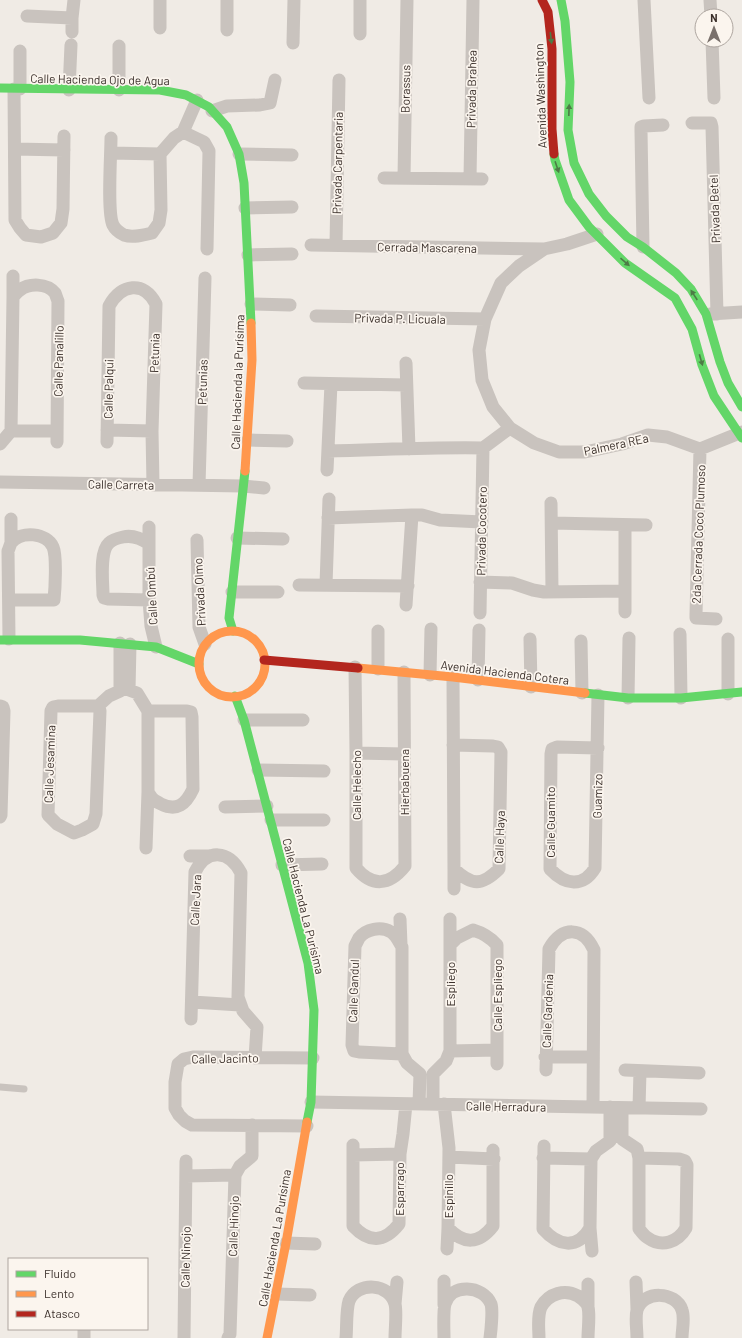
<svg xmlns="http://www.w3.org/2000/svg" width="742" height="1338" font-family="Barlow,sans-serif">
<rect width="100%" height="100%" fill="#f0ebe5"/>
<g fill="none" stroke-linecap="round" stroke-linejoin="round">
<path stroke="#c9c3be" stroke-width="7" d="M0 1087 24 1089"/>
<path stroke="#c9c3be" stroke-width="13" d="M160 0V28
M227 0V30
M360 0V34
M644 0 649 98
M710 0 711 16
M27 16 72 18
M72 32V18L74 0
M712 40 714 98
M293 43 294 0
M20 51V89
M14 89 15 220 20 228 26 235 41 237 53 233 61 223 63 209 64 136
M69 90 71 45
M119 90V46
M212 111 227 106 260 105 270 103 275 80
M692 123H711L712 127 717 314
M183 132 204 142 209 151 207 249
M111 138C111 154 107 213 113 225 115 229 120 233 124 235 133 238 144 235 152 233L159 223 161 210 160 154 174 138 183 132 197 100
M15 149 64 150
M111 153 160 154
M239 154 292 155
M384 178 482 179
M404 178 407 0
M470 179 473 0
M245 208 292 207
M311 245 544 249 567 244 597 234
M336 245 339 80
M643 247 641 131V127L644 126 663 125
M544 249 519 266 501 283 485 319 479 350 482 380 493 407 510 428 534 443 559 452H585L622 444 648 435 667 437 700 449 742 432
M248 255 292 254
M13 276V297
M251 304 290 305
M710 314 742 312
M316 316 485 319
M406 363 409 449
M304 383 406 385
M107 430 152 431
M11 431H57
M248 440 287 441
M107 442 109 306C121 284 144 280 156 304L152 431 153 485
M0 444 11 431 13 297C15 295 17 292 20 290 29 283 47 283 55 293 56 295 57 299 58 301L57 442
M483 448 510 428
M700 449 696 615V618L716 619
M328 451C380 450 431 447 483 448
M327 470 331 384
M0 482 243 486 264 488
M199 485 205 278
M551 503 552 591
M328 518 412 515H422L440 520 482 522
M11 519V543
M552 523 646 525
M625 525V612
M149 527V600L151 626 156 647
M237 538 283 539
M197 540 199 627 205 644
M480 582 512 583 533 590 544 592 625 591
M299 585 408 586
M326 585 329 499
M232 592H278
M149 600 108 599 104 598 103 595C103 582 99 552 109 543 113 539 118 538 123 537 132 535 142 539 149 544
M406 605 412 515
M480 613 483 448
M680 634 681 698
M9 639 8 551C9 549 10 545 11 543 21 530 47 533 53 547 57 556 55 590 54 600H9
M530 639 531 687
M728 639V694
M581 641 582 693
M130 644 129 690 137 693 148 711V792C152 799 153 800 161 804 177 812 186 804 193 789L192 717 191 712 187 711H148
M355 667 356 753V868C372 887 389 886 405 866L404 672
M378 669V631
M430 675 431 629
M478 680 479 630
M628 698 629 638
M0 706 3 707 4 711 1 815 0 817
M98 706H58L53 707 51 711 48 815 57 824 74 833 82 830 93 824 96 814 100 711 98 706 109 696 120 691V643
M244 720H303
M453 745 493 746 498 747 501 752 499 869C482 886 472 886 454 869L453 677
M598 748 557 747 552 749 551 754 550 869C565 885 583 888 595 868L598 695
M356 753 404 754
M258 770 324 771
M225 807 267 806
M271 820H324
M146 848 148 792
M190 856H209
M282 865 322 864
M454 889V869
M400 919 401 945
M450 945V919
M192 1002 240 1005
M191 1019 195 872C207 848 229 850 241 873L238 997 243 1011 257 1027 255 1058
M450 1051 497 1050
M402 1054 359 1052 354 1051 352 1045 355 946C356 944 358 940 359 938 366 929 381 926 391 932 396 935 399 942 402 947V1054L407 1063 420 1074 419 1104
M545 1057H593
M546 1070 549 949C562 926 583 926 594 950L593 1107
M625 1070 699 1073
M311 1102 701 1109
M433 1104V1074L446 1061 450 1051V945L457 938 473 930C483 933 490 937 497 945V1064
M444 1104 449 1148 448 1228C464 1245 479 1244 493 1226V1150
M622 1108V1139L637 1149 639 1158V1229C642 1232 644 1236 648 1238 662 1248 678 1242 686 1228L687 1165 685 1161 679 1159 639 1158
M639 1108 640 1071
M307 1126 192 1125 185 1121 179 1115 175 1108V1082L178 1064 184 1059 193 1057 313 1058
M353 1145V1226C369 1243 384 1243 399 1224L400 1154 403 1134 406 1104
M544 1146 543 1229C558 1246 577 1250 590 1228L591 1159
M353 1155 400 1154
M449 1157 494 1159
M543 1158 591 1159
M591 1159 596 1151 610 1141V1107
M186 1176 235 1175
M590 1228 592 1251
M286 1243 315 1244
M447 1249 448 1228
M444 1281V1305
M636 1282 637 1309
M588 1284V1306
M276 1294 310 1295
M395 1304 397 1282
M84 1338V1329
M184 1338 186 1161
M228 1338 230 1334 235 1175 240 1166 252 1156V1125
M346 1338C347 1328 346 1310 349 1301 357 1281 390 1283 395 1304 397 1311 395 1329 395 1338
M444 1338C444 1330 443 1311 445 1304 451 1283 483 1285 491 1304 493 1310 491 1331 490 1338
M539 1338C539 1329 537 1316 541 1307 549 1293 565 1289 578 1296 582 1299 587 1302 588 1307 590 1315 588 1329 588 1338
M637 1338C637 1329 635 1318 637 1310 643 1290 676 1291 682 1310 685 1318 682 1330 682 1338"/>
<path stroke="#63d668" stroke-width="9" d="M561 0 565 21 570 82 568 130 574 163 589 194 606 216 627 237 643 247 676 273 691 289 706 314 720 362 728 383 742 407
M0 88 160 90 186 95 209 107 227 127 239 154 244 183 251 323
M554 154 555 160 569 200 589 227 625 263 675 298 692 329 702 365 714 396 742 438
M233 631 229 618 245 471
M0 640H80L156 647 199 664
M585 693 628 698H681L742 692
M235 696 244 720 308 963 314 1010 311 1102 307 1122"/>
<path stroke="#ff974d" stroke-width="9" d="M245 471 252 360 251 323
M199 664a33 33 0 1 1 66 0a33 33 0 1 1-66 0Z
M358 668 453 677 585 693
M267 1338 286 1243 307 1122"/>
<path stroke="#b3261e" stroke-width="9" d="M542 0 548 12 552 49V129L554 154
M264 660 358 668"/>
</g>
<defs><path id="oneway-solid" d="M-6-.8H1V-3.2L6.5 0L1 3.2V.8H-6Z"/></defs>
<g fill="#4d7b46">
<use href="#oneway-solid" transform="translate(551 38) rotate(83)"/>
<use href="#oneway-solid" transform="translate(569 110) rotate(-88)"/>
<use href="#oneway-solid" transform="translate(557 167) rotate(71)"/>
<use href="#oneway-solid" transform="translate(625 262) rotate(41)"/>
<use href="#oneway-solid" transform="translate(694 295) rotate(-123)"/>
<use href="#oneway-solid" transform="translate(701 360) rotate(74)"/>
</g>
<g text-anchor="middle" dominant-baseline="central" stroke-width="3.5" stroke-linejoin="round" paint-order="stroke">
<g font-size="12" fill="#3b302b" stroke="#fbf5ee">
<text transform="translate(100 79) rotate(1)">Calle Hacienda Ojo de Agua</text>
<text transform="translate(405 89) rotate(-89)">Borassus</text>
<text transform="translate(471 89) rotate(-89)">Privada Brahea</text>
<text transform="translate(540 96) rotate(-92)">Avenida Washington</text>
<text transform="translate(337 163) rotate(-89)">Privada Carpentaria</text>
<text transform="translate(714 209) rotate(-92)">Privada Betel</text>
<text transform="translate(427 247) rotate(1)">Cerrada Mascarena</text>
<text transform="translate(400 318) rotate(1)">Privada P. Licuala</text>
<text transform="translate(154 353) rotate(-88)">Petunia</text>
<text transform="translate(58 361) rotate(-89)">Calle Panalillo</text>
<text transform="translate(202 382) rotate(-88)">Petunias</text>
<text transform="translate(237 382) rotate(-88)">Calle Hacienda la Purísima</text>
<text transform="translate(108 389) rotate(-89)">Calle Palqui</text>
<text transform="translate(616 444) rotate(-12)">Palmera REa</text>
<text transform="translate(121 484) rotate(1)">Calle Carreta</text>
<text transform="translate(481 531) rotate(-89)">Privada Cocotero</text>
<text transform="translate(698 534) rotate(-88)">2da Cerrada Coco Plumoso</text>
<text transform="translate(199 592) rotate(-93)">Privada Olmo</text>
<text transform="translate(151 596) rotate(-93)">Calle Ombú</text>
<text transform="translate(505 672) rotate(7)">Avenida Hacienda Cotera</text>
<text transform="translate(49 764) rotate(-88)">Calle Jesamina</text>
<text transform="translate(404 782) rotate(-90)">Hierbabuena</text>
<text transform="translate(356 785) rotate(-90)">Calle Helecho</text>
<text transform="translate(597 796) rotate(-89)">Guamizo</text>
<text transform="translate(550 822) rotate(-90)">Calle Guamito</text>
<text transform="translate(499 837) rotate(-88)">Calle Haya</text>
<text transform="translate(195 900) rotate(-87)">Calle Jara</text>
<text transform="translate(304 906) rotate(76)">Calle Hacienda La Purísima</text>
<text transform="translate(450 984) rotate(-90)">Espliego</text>
<text transform="translate(353 991) rotate(-88)">Calle Gandul</text>
<text transform="translate(497 995) rotate(-90)">Calle Espliego</text>
<text transform="translate(547 1011) rotate(-88)">Calle Gardenia</text>
<text transform="translate(225 1058) rotate(-1)">Calle Jacinto</text>
<text transform="translate(506 1106) rotate(1)">Calle Herradura</text>
<text transform="translate(399 1189) rotate(-90)">Esparrago</text>
<text transform="translate(448 1196) rotate(-90)">Espinillo</text>
<text transform="translate(233 1226) rotate(-88)">Calle Hinojo</text>
<text transform="translate(274 1238) rotate(-80)">Calle Hacienda La Purísima</text>
<text transform="translate(185 1257) rotate(-89)">Calle Ninojo</text>
</g>
</g>
<rect x="8" y="1258" width="140" height="72" fill="#fbf5ee" stroke="#aea6a0"/>
<rect x="16" y="1271" width="20" height="6" fill="#63d668" stroke="#aea6a0"/>
<text x="44" y="1278" font-size="12" fill="#3b302b">Fluido</text>
<rect x="16" y="1291" width="20" height="6" fill="#ff974d" stroke="#aea6a0"/>
<text x="44" y="1298" font-size="12" fill="#3b302b">Lento</text>
<rect x="16" y="1311" width="20" height="6" fill="#b3261e" stroke="#aea6a0"/>
<text x="44" y="1318" font-size="12" fill="#3b302b">Atasco</text>
<g transform="translate(714 28)"><circle r="19" fill="#fbf5ee" stroke="#aea6a0"/>
<path d="M0-3L7 15L0 10L-7 15Z" fill="#7a716c"/>
<text y="-6" font-size="11" font-weight="bold" text-anchor="middle" fill="#3b302b">N</text>
</g>
</svg>
